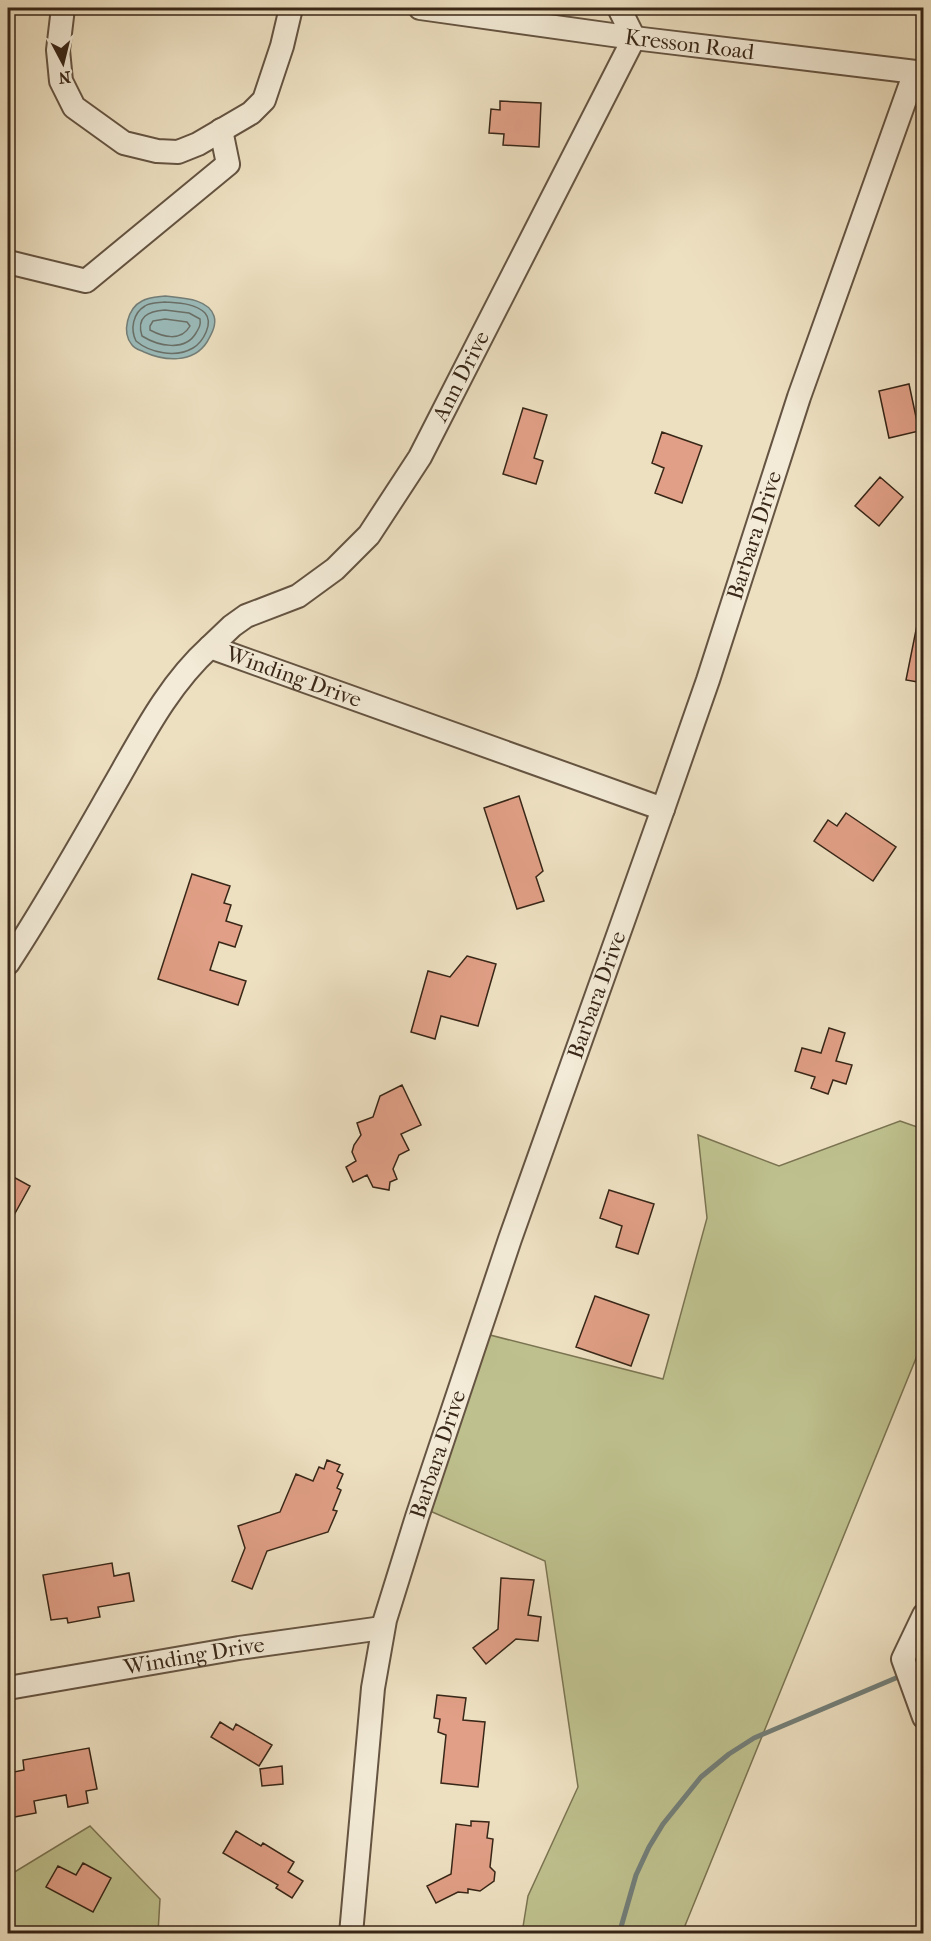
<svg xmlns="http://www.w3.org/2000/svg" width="931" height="1941" font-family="'IM FELL French Canon',serif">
<rect width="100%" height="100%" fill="#ede0c1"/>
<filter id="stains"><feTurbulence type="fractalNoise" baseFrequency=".00333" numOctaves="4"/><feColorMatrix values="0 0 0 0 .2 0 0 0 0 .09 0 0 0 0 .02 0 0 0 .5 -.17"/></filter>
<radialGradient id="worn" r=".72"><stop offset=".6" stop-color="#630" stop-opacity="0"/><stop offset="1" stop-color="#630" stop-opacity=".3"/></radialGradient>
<path fill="#bec18e" stroke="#7b7452" stroke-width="1.5" d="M900 1121 923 1129V1341L682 1933H522L528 1896 578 1787 545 1561 430 1511 486 1334 663 1379 707 1218 698 1135 779 1166Z
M90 1826 160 1899 158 1933 8 1934V1876Z"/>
<path fill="#9bbbba" stroke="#737f79" stroke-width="1.5" d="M165 296C181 298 208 298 214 316 217 325 211 335 207 342 193 364 164 361 144 352 140 350 135 349 132 345 121 332 128 308 142 301 149 297 157 297 165 296Z"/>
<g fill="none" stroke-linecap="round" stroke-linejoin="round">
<path stroke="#6a7068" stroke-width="1.5" d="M165 302C178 303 195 303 205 313 214 323 203 342 193 348 176 358 150 353 136 341 130 329 133 313 145 306 151 302 158 303 165 302Z
M165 310 189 313 200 319C201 325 199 328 196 333 185 352 158 346 142 336 136 317 148 311 165 310Z
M165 319 187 322 190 326C181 342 163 337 150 330V326L153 321Z"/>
<path stroke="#737f79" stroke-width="5" d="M912 1671 924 1665
M619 1934 636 1875 649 1847 663 1824 701 1777 729 1754 754 1738 903 1675"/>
</g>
<path fill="#e09f86" stroke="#382617" stroke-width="1.5" d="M500 101 541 103 539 147 503 145 504 134 489 133 491 109 500 110Z
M909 384 919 431 889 438 879 391Z
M523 408 547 415 534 458 543 461 536 484 503 474Z
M662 432 702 446 682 503 655 493 664 468 652 463Z
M880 477 903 497 879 526 855 506Z
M917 625 924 626V683L906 680Z
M519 796 543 871 536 877 544 901 517 909 484 808Z
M846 813 896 847 873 881 814 841 828 820 837 826Z
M192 874 230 886 224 903 231 905 226 921 242 926 235 947 219 942 210 970 246 981 238 1005 158 979Z
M467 956 496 964 478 1026 441 1016 435 1039 411 1032 428 971 450 977Z
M829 1028 845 1033 836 1061 852 1065 846 1084 833 1080 828 1094 811 1088 815 1077 795 1071 802 1048 821 1053Z
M402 1085 421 1125 401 1134 409 1150 399 1155 393 1169 397 1179 390 1182 389 1190 373 1187 367 1175 353 1182 346 1167 356 1161 352 1152 354 1145 361 1135 357 1123 373 1117 380 1096Z
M8 1174 30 1186 8 1226Z
M609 1190 654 1204 638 1254 616 1247 622 1226 600 1218Z
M595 1296 649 1315 631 1366 576 1347Z
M327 1460 340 1465 337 1471 343 1474 337 1488 341 1490 333 1510 337 1511 328 1532 267 1551 252 1589 232 1581 245 1548 238 1526 280 1512 296 1474 313 1481 319 1467 324 1469Z
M112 1563 114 1576 129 1573 134 1601 98 1607 100 1617 68 1623 67 1618 51 1620 43 1575Z
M501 1578 534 1580 528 1615 541 1617 538 1641 516 1639 486 1664 473 1648 498 1629Z
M437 1695 466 1698 463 1720 485 1722 478 1787 441 1783 446 1735 438 1732 440 1719 434 1718Z
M220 1722 233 1730 236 1724 272 1745 259 1766 211 1737Z
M89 1748 97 1789 86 1791 88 1803 68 1807 66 1795 34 1801 36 1813 9 1818 8 1786H12L9 1773 24 1770 23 1760Z
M282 1766 283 1784 262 1786 260 1769Z
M471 1821 489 1822 487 1838 493 1839 490 1867 495 1872 494 1881 480 1891 468 1889V1893L458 1892 436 1903 427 1886 451 1874 456 1824 471 1826Z
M236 1831 261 1846 263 1843 294 1862 288 1872 303 1881 292 1898 276 1888 278 1885 223 1853Z
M83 1863 111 1878 93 1912 46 1887 58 1866 76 1875Z"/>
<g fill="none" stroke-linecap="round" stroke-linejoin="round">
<defs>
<g id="minor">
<path d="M63 8 58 50 61 81 74 107 124 143 157 151 178 152 198 144 251 113 264 100 282 46 291 8"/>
<path id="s1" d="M420 8 634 38 924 73"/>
<path d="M8 262 86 281 228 164 221 130"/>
<path id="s2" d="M210 647 232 626 246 616 298 596 335 569 369 535 420 457 634 38 619 8"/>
<path id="s3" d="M8 963C47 904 81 843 116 782 143 735 169 684 210 647L663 809"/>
<path d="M924 1615 903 1659 924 1717"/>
<path id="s4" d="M8 1688 239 1648 382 1628"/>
<path id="s5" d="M351 1934 373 1688 385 1620 417 1517 510 1239 663 809 708 680 799 397 915 72"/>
</g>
</defs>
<use href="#minor" stroke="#655442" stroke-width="26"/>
<use href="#minor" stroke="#f3ebd7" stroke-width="22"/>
</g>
<g text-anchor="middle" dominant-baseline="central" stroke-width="4.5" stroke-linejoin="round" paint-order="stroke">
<g font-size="22" fill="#382617" stroke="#f3ebd7">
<text stroke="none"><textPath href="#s1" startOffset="272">Kresson Road</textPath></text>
<text stroke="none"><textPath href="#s2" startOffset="381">Ann Drive</textPath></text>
<text stroke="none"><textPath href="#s5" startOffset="1462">Barbara Drive</textPath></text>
<text stroke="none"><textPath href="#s3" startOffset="465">Winding Drive</textPath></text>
<text stroke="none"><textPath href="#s5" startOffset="976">Barbara Drive</textPath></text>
<text stroke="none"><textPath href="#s5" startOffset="490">Barbara Drive</textPath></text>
<text stroke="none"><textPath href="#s4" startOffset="189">Winding Drive</textPath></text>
</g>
</g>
<rect width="931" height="1941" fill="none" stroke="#ede0c1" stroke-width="30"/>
<rect x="9" y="9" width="913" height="1923" fill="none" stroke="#382617" stroke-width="3"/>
<rect x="15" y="15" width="901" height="1911" fill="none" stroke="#382617" stroke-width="1.5"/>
<g transform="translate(63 63) rotate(173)" stroke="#f3ebd7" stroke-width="4.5" paint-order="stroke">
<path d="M0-4.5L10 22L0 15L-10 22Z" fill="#382617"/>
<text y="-9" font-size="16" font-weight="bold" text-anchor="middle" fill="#382617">N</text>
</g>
<rect width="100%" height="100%" filter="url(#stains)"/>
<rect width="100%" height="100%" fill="url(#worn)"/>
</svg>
